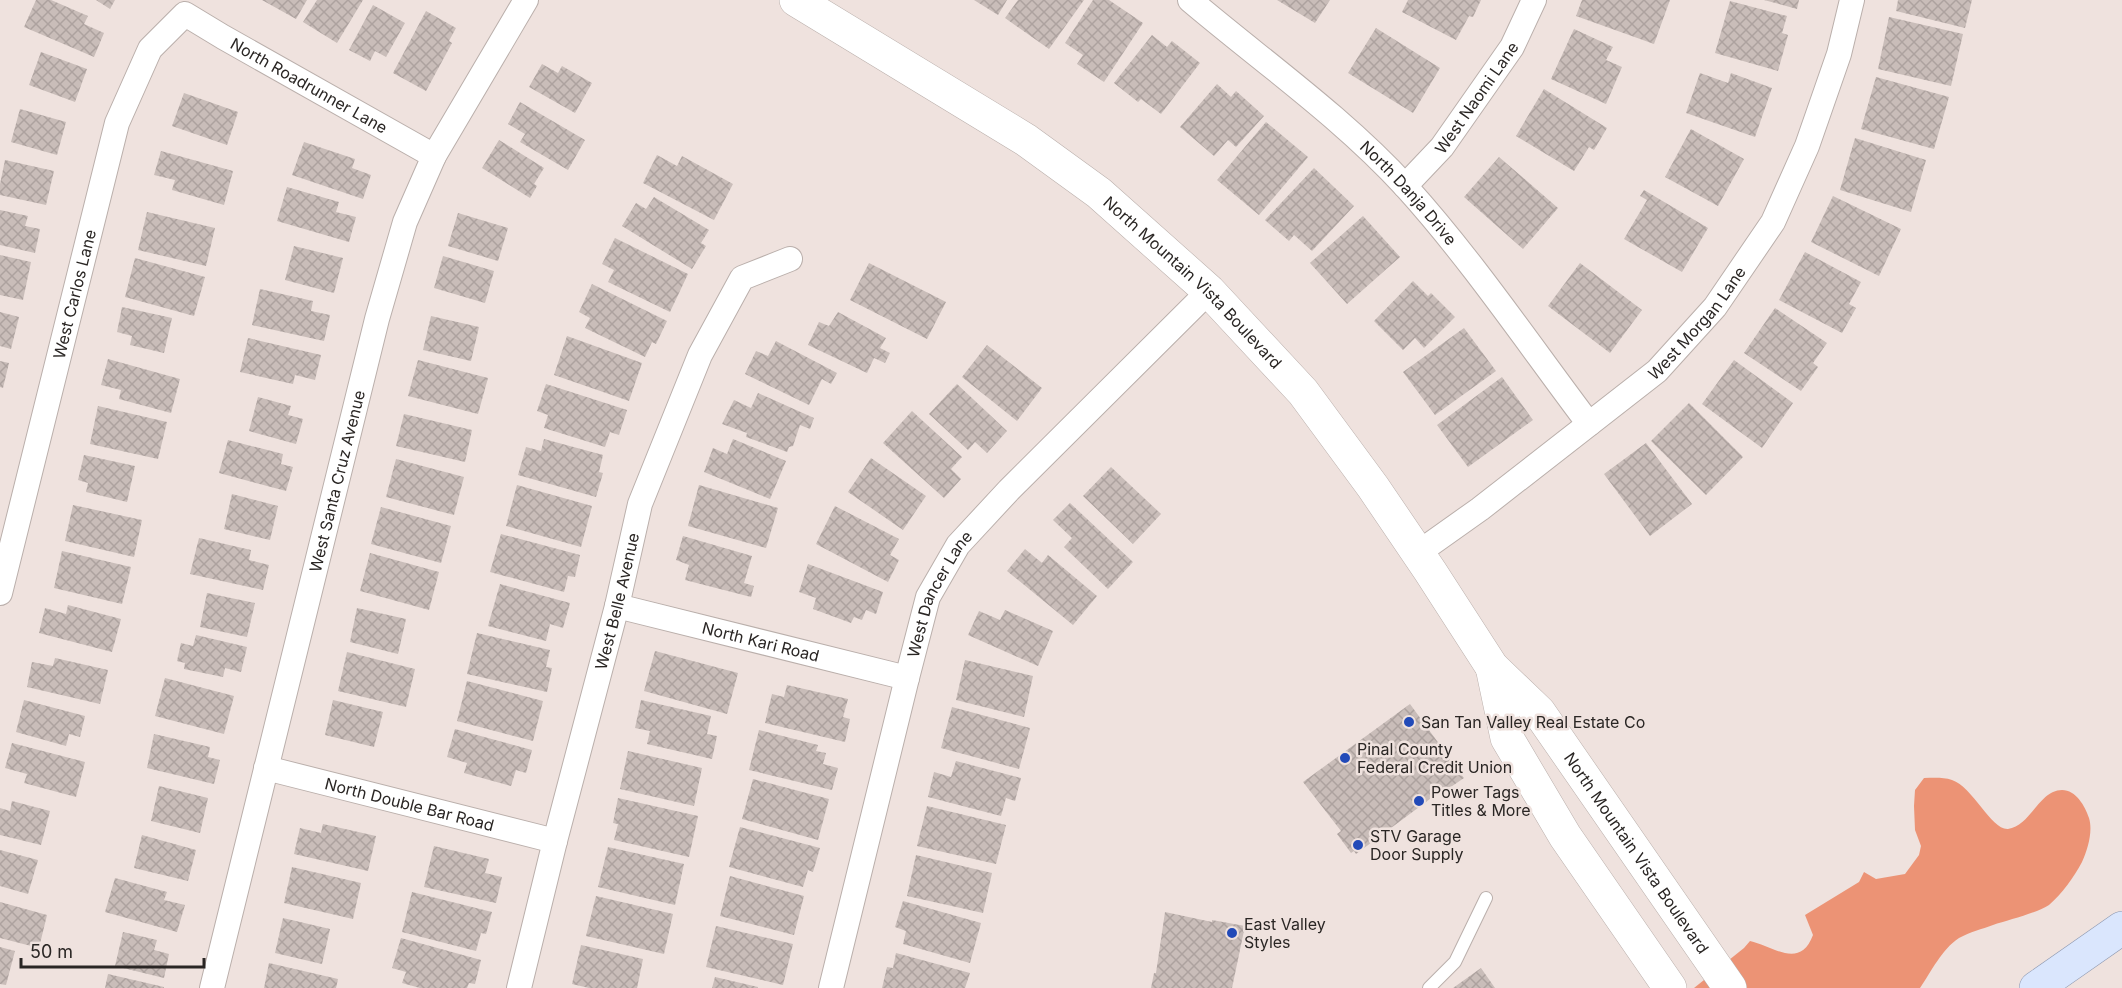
<svg xmlns="http://www.w3.org/2000/svg" width="2122" height="988" font-family="Inter,sans-serif">
<defs>
<pattern id="building-cross-hatch" width="8" height="8" patternUnits="userSpaceOnUse" patternTransform="scale(1.5)"><rect width="8" height="8" fill="#c9bdb9"/><path d="M0 0l8 8M0 8l8-8" fill="none" stroke="#ada29f"/></pattern>
</defs>
<rect width="100%" height="100%" fill="#efe2de"/>
<path fill="#ec9375" d="M1924 778C1933 778 1943 777 1952 780 1973 787 1991 830 2008 829 2031 826 2039 790 2062 790 2076 790 2085 806 2089 818 2093 831 2088 849 2082 862 2074 877 2062 894 2049 905 2037 913 2008 920 1993 925 1982 929 1970 932 1959 938 1942 949 1931 972 1920 988H1694L1744 948 1750 941C1773 946 1800 970 1813 935L1805 915 1859 882 1864 872 1876 879 1905 874 1919 855 1921 846 1915 830 1914 806 1915 790Z"/>
<path fill="url(#building-cross-hatch)" d="M36 0H51L88 16 84 24 104 33 94 57 24 27Z
M96 0H115L110 9Z
M262 0H307L296 19Z
M317 0H363L337 43 303 22Z
M974 0H1007L998 15Z
M1018 0H1084L1049 49 1005 18Z
M1093 0H1109L1143 23 1104 82 1077 64 1083 55 1065 43Z
M1277 0H1330L1315 23Z
M1408 0H1481L1473 17 1469 16 1456 40 1402 12Z
M1582 0H1670L1654 44 1576 16Z
M1764 0H1799L1797 9Z
M1898 0H1972L1965 28 1896 11Z
M1730 1 1787 16 1782 33 1788 35 1778 71 1715 53Z
M373 5 405 23 386 57 375 51 370 61 349 50Z
M426 11 456 28 449 41 452 43 426 91 393 73Z
M1889 17 1963 34 1951 86 1878 69Z
M1376 28 1440 68 1413 113 1348 73Z
M1574 29 1613 47 1606 60 1622 67 1606 104 1551 79Z
M1152 35 1167 47 1172 41 1200 63 1161 114 1141 99 1138 102 1114 83Z
M41 52 87 69 75 102 29 85Z
M542 64 558 73 562 66 592 83 575 113 529 87Z
M1700 73 1728 83 1731 73 1772 88 1755 137 1686 113Z
M1876 77 1949 97 1934 149 1861 129Z
M1217 84 1231 97 1236 91 1264 116 1236 147 1228 140 1214 156 1180 127Z
M1544 89 1607 128 1594 150 1589 147 1574 171 1516 136Z
M184 93 238 112 227 145 172 126Z
M520 102 585 140 568 170 520 142 525 134 508 124Z
M20 109 66 122 57 155 11 142Z
M1266 122 1308 157 1259 215 1217 180Z
M1691 129 1744 159 1718 206 1665 177Z
M1855 138 1926 160 1911 212 1840 190Z
M499 140 544 168 534 184 537 186 530 198 482 168Z
M304 142 355 159 352 168 371 175 363 199 292 175Z
M161 151 233 171 224 205 172 190 175 180 154 175Z
M657 155 677 166 682 156 733 184 714 220 643 183Z
M1499 157 1558 208 1523 249 1464 197Z
M5 160 54 171 46 205 0 195V184Z
M1314 168 1354 206 1312 251 1294 235 1289 241 1265 220Z
M287 187 339 202 336 212 356 217 349 242 277 221Z
M1644 190 1708 228 1682 272 1624 239 1647 200 1640 196Z
M1833 196 1901 229 1879 276 1811 242Z
M654 197 709 230 701 243 706 246 692 269 622 226 636 203 646 209Z
M0 210 28 216 25 226 40 229 35 253 0 245Z
M147 212 215 228 206 266 138 250Z
M458 213 508 228 498 261 448 246Z
M1363 216 1400 257 1347 304 1310 263Z
M615 238 688 274 670 312 608 282 614 270 602 264Z
M294 246 343 258 334 293 285 280Z
M1805 252 1861 282 1849 304 1856 308 1842 333 1779 300Z
M0 255 31 262 23 300 0 295Z
M443 256 494 271 485 303 434 288Z
M135 258 205 277 194 316 125 297Z
M869 263 946 302 927 339 850 300Z
M1580 263 1642 310 1610 353 1548 306Z
M1413 281 1428 296 1431 293 1455 317 1424 348 1415 338 1403 350 1374 321Z
M592 284 667 321 656 344 652 342 645 357 585 328 590 318 579 312Z
M260 289 313 301 311 311 330 315 324 341 252 325Z
M122 307 172 318 164 353 130 345 132 336 117 332Z
M1775 308 1827 343 1813 363 1818 367 1801 391 1744 353Z
M0 312 19 317 11 349 0 346Z
M838 312 886 338 880 348 890 353 885 363 874 358 867 373 808 345 819 322 829 326Z
M431 316 479 327 471 361 423 350Z
M1464 328 1496 371 1435 415 1403 372Z
M567 336 642 363 629 401 554 375Z
M248 338 321 355 315 380 295 375 293 384 240 372Z
M776 341 837 373 831 384 822 379 809 405 745 374 756 351 768 356Z
M987 345 1042 388 1017 421 962 377Z
M108 359 180 379 171 413 119 399 121 390 101 385Z
M418 360 488 378 478 414 408 396Z
M1734 360 1793 403 1762 448 1702 404Z
M0 361 9 363 3 388 0 387Z
M1502 377 1533 420 1468 467 1437 425Z
M546 384 627 410 619 435 610 432 605 447 544 428 548 415 537 411Z
M957 384 1007 431 987 453 975 442 968 450 929 414Z
M758 393 814 418 810 429 800 425 793 446 789 447 787 452 746 437 747 433 722 424 734 400 751 408Z
M258 397 291 406 288 415 303 419 296 444 249 431Z
M1689 403 1743 457 1706 495 1651 441Z
M98 406 167 422 158 459 90 444Z
M912 411 962 457 951 469 961 479 944 498 883 443Z
M404 414 472 430 465 462 396 446Z
M544 439 603 455 599 472 603 473 596 497 518 475 526 447 541 451Z
M733 439 786 461 770 499 704 472 713 448 727 454Z
M228 440 283 454 281 464 293 467 286 491 219 473Z
M1646 443 1692 504 1650 536 1604 474Z
M84 455 135 466 127 502 86 492 88 483 78 480Z
M871 458 926 496 903 530 848 492Z
M396 459 464 477 454 515 386 497Z
M1111 467 1161 514 1133 544 1083 496Z
M517 485 592 506 581 547 506 526Z
M699 485 778 508 766 548 688 526Z
M232 494 278 506 270 540 224 529Z
M1070 503 1133 562 1108 589 1064 547 1072 538 1053 520Z
M73 505 142 520 134 557 65 541Z
M835 506 899 539 890 555 899 560 888 582 816 544Z
M381 507 451 526 441 563 371 544Z
M501 534 580 555 575 577 568 576 564 592 490 572Z
M683 536 752 556 744 583 754 586 751 597 685 580 689 565 676 560Z
M199 538 251 550 249 560 269 565 263 590 190 574Z
M1025 549 1042 563 1048 555 1097 596 1073 625 1007 571Z
M62 551 131 567 122 604 54 588Z
M370 553 439 572 429 610 360 591Z
M808 564 883 592 876 614 866 610 862 620 854 617 851 623 813 609 816 598 799 592Z
M500 584 570 603 563 628 550 624 546 641 488 626Z
M207 593 255 603 247 637 200 627Z
M68 605 121 619 112 652 39 633 45 608 66 614Z
M357 608 406 619 398 654 350 642Z
M1005 610 1053 631 1038 666 968 635 979 611 1000 620Z
M477 633 550 650 546 667 552 668 547 692 467 674Z
M196 635 247 647 241 672 225 668 223 677 184 669 185 663 177 661 181 643 193 646Z
M655 651 738 673 727 714 644 691Z
M347 652 415 669 406 707 338 691Z
M55 658 108 670 100 704 27 687 32 662 53 666Z
M965 660 1033 676 1024 717 956 700Z
M165 678 234 696 224 734 155 716Z
M467 681 543 701 533 741 457 721Z
M787 685 848 699 843 717 850 719 845 742 765 723 772 694 784 697Z
M24 700 85 716 80 737 69 734 66 746 16 732Z
M333 700 383 712 374 747 325 735Z
M641 700 711 716 707 734 717 736 712 759 647 744 650 731 635 728Z
M1410 704 1464 778 1439 795 1438 793 1356 854 1354 851 1351 853 1337 834 1341 831 1303 782Z
M952 707 1030 728 1019 769 941 748Z
M455 729 532 750 526 773 516 770 511 786 464 773 467 763 447 757Z
M759 730 818 745 816 751 826 753 823 764 838 768 832 790 749 770Z
M154 734 210 747 208 757 220 760 214 784 147 768Z
M12 743 85 762 76 797 24 783 27 774 5 768Z
M628 751 702 768 694 806 620 789Z
M956 761 1021 778 1015 801 1006 798 1001 816 928 797 934 772 951 777Z
M753 779 829 799 818 840 742 819Z
M159 786 208 798 200 833 151 821Z
M618 798 698 816 689 857 614 840 618 824 613 823Z
M12 801 50 811 41 845 0 835V808L10 811Z
M927 806 1006 825 996 864 917 846Z
M323 824 376 836 368 871 294 854 300 828 321 833Z
M740 827 820 848 813 872 808 870 803 887 729 867Z
M142 835 196 850 188 881 134 868Z
M434 846 489 859 485 873 502 877 496 903 424 887Z
M608 847 684 864 675 905 598 887Z
M0 850 38 860 28 894 0 886Z
M916 855 992 873 983 913 907 896Z
M292 867 361 883 353 919 284 903Z
M730 876 804 896 794 935 720 916Z
M115 878 167 892 164 900 185 905 177 932 105 912Z
M412 892 492 912 486 934 481 933 476 951 402 932Z
M596 896 673 914 664 954 586 936Z
M903 901 981 923 970 963 903 944 906 931 895 927Z
M0 902 47 915 39 948 0 938Z
M1165 912 1212 922V920L1245 926 1232 988H1151L1154 973H1156Z
M283 918 330 929 322 964 275 953Z
M716 926 793 944 783 985 706 967Z
M123 932 157 940 154 950 169 954 164 978 115 966Z
M401 938 481 960 475 984 469 983 467 988H420L402 983 406 972 392 968Z
M581 945 643 959 637 988H589L572 984Z
M0 947 15 951 6 985 0 984Z
M896 953 970 973 965 988H882L887 967 893 968Z
M269 963 338 979 336 988H264Z
M1481 968 1495 988H1453Z
M108 974 164 987V988H105Z
M715 977 758 987V988H712Z"/>
<g fill="none" stroke-linecap="round" stroke-linejoin="round">
<defs>
<path id="lane" d="M1429 988 1455 962 1486 898"/>
<g id="street">
<path id="s1" d="M1190 0C1262 61 1342 117 1406 187 1472 260 1530 346 1589 424"/>
<path id="s2" d="M1405 186 1442 147 1512 47 1534 0"/>
<path id="s3" d="M1418 553 1480 509 1657 371 1715 307 1773 222 1807 146 1839 54 1852 0"/>
<path id="s4" d="M0 593 117 123 150 49 185 14 223 37 434 156"/>
<path id="s5" d="M617 606 907 678"/>
<path id="s6" d="M266 768 555 841"/>
<path id="s7" d="M212 988 377 319 405 222 434 156 526 0"/>
<path id="s8" d="M519 988 555 841 617 606 640 504 700 355 742 278 790 259"/>
<path id="s9" d="M831 988 907 678 928 597 958 545 1009 490 1209 291"/>
</g>
<g id="secondary">
<path id="s10" d="M796 0 1026 140 1099 193 1209 291 1303 392 1373 487 1430 571 1492 667 1539 712 1730 988"/>
<path d="M1492 667 1507 738 1565 836 1670 988"/>
</g>
<path id="primary" d="M2036 988 2122 928"/>
</defs>
<use href="#lane" stroke="#baafab" stroke-width="14"/>
<use href="#street" stroke="#baafab" stroke-width="26"/>
<use href="#secondary" stroke="#baafab" stroke-width="34"/>
<use href="#primary" stroke="#8d98b0" stroke-width="34"/>
<use href="#lane" stroke="#fff" stroke-width="12"/>
<use href="#street" stroke="#fff" stroke-width="24"/>
<use href="#secondary" stroke="#fff" stroke-width="33"/>
<use href="#primary" stroke="#dae6fd" stroke-width="33"/>
</g>
<g fill="#224ab8" stroke="#efe2de" stroke-width="2">
<circle cx="1409" cy="722" r="6"/>
<circle cx="1345" cy="758" r="6"/>
<circle cx="1419" cy="801" r="6"/>
<circle cx="1358" cy="845" r="6"/>
<circle cx="1232" cy="933" r="6"/>
</g>
<g text-anchor="middle" dominant-baseline="central" stroke-width="5" stroke-linejoin="round" paint-order="stroke">
<g font-size="16" fill="#2a2624" stroke="#efe2de">
<text stroke="none"><textPath href="#s4" startOffset="758">North Roadrunner Lane</textPath></text>
<text stroke="none"><textPath href="#s2" startOffset="114">West Naomi Lane</textPath></text>
<text stroke="none"><textPath href="#s1" startOffset="292">North Danja Drive</textPath></text>
<text stroke="none"><textPath href="#s10" startOffset="489">North Mountain Vista Boulevard</textPath></text>
<text stroke="none"><textPath href="#s4" startOffset="308">West Carlos Lane</textPath></text>
<text stroke="none"><textPath href="#s3" startOffset="363">West Morgan Lane</textPath></text>
<text stroke="none"><textPath href="#s7" startOffset="522">West Santa Cruz Avenue</textPath></text>
<text stroke="none"><textPath href="#s9" startOffset="410">West Dancer Lane</textPath></text>
<text stroke="none"><textPath href="#s8" startOffset="399">West Belle Avenue</textPath></text>
<text stroke="none"><textPath href="#s5" startOffset="148">North Kari Road</textPath></text>
<text stroke="none"><textPath href="#s6" startOffset="148">North Double Bar Road</textPath></text>
<text stroke="none"><textPath href="#s10" startOffset="1215">North Mountain Vista Boulevard</textPath></text>
</g>
<g font-size="16" fill="#2a2624" stroke="#efe2de" text-anchor="start">
<text x="1421" y="722">San Tan Valley Real Estate Co</text>
<text x="1357" y="749">Pinal County<tspan x="1357" dy="18">Federal Credit Union</tspan></text>
<text x="1431" y="792">Power Tags<tspan x="1431" dy="18">Titles &amp; More</tspan></text>
<text x="1370" y="836">STV Garage<tspan x="1370" dy="18">Door Supply</tspan></text>
<text x="1244" y="924">East Valley<tspan x="1244" dy="18">Styles</tspan></text>
</g>
</g>
<path d="M21 958v9h183v-9" fill="none" stroke="#2a2624" stroke-width="3"/>
<text x="30" y="958" font-size="18" fill="#2a2624" stroke="#efe2de" stroke-width="4.5" paint-order="stroke">50 m</text>
</svg>
